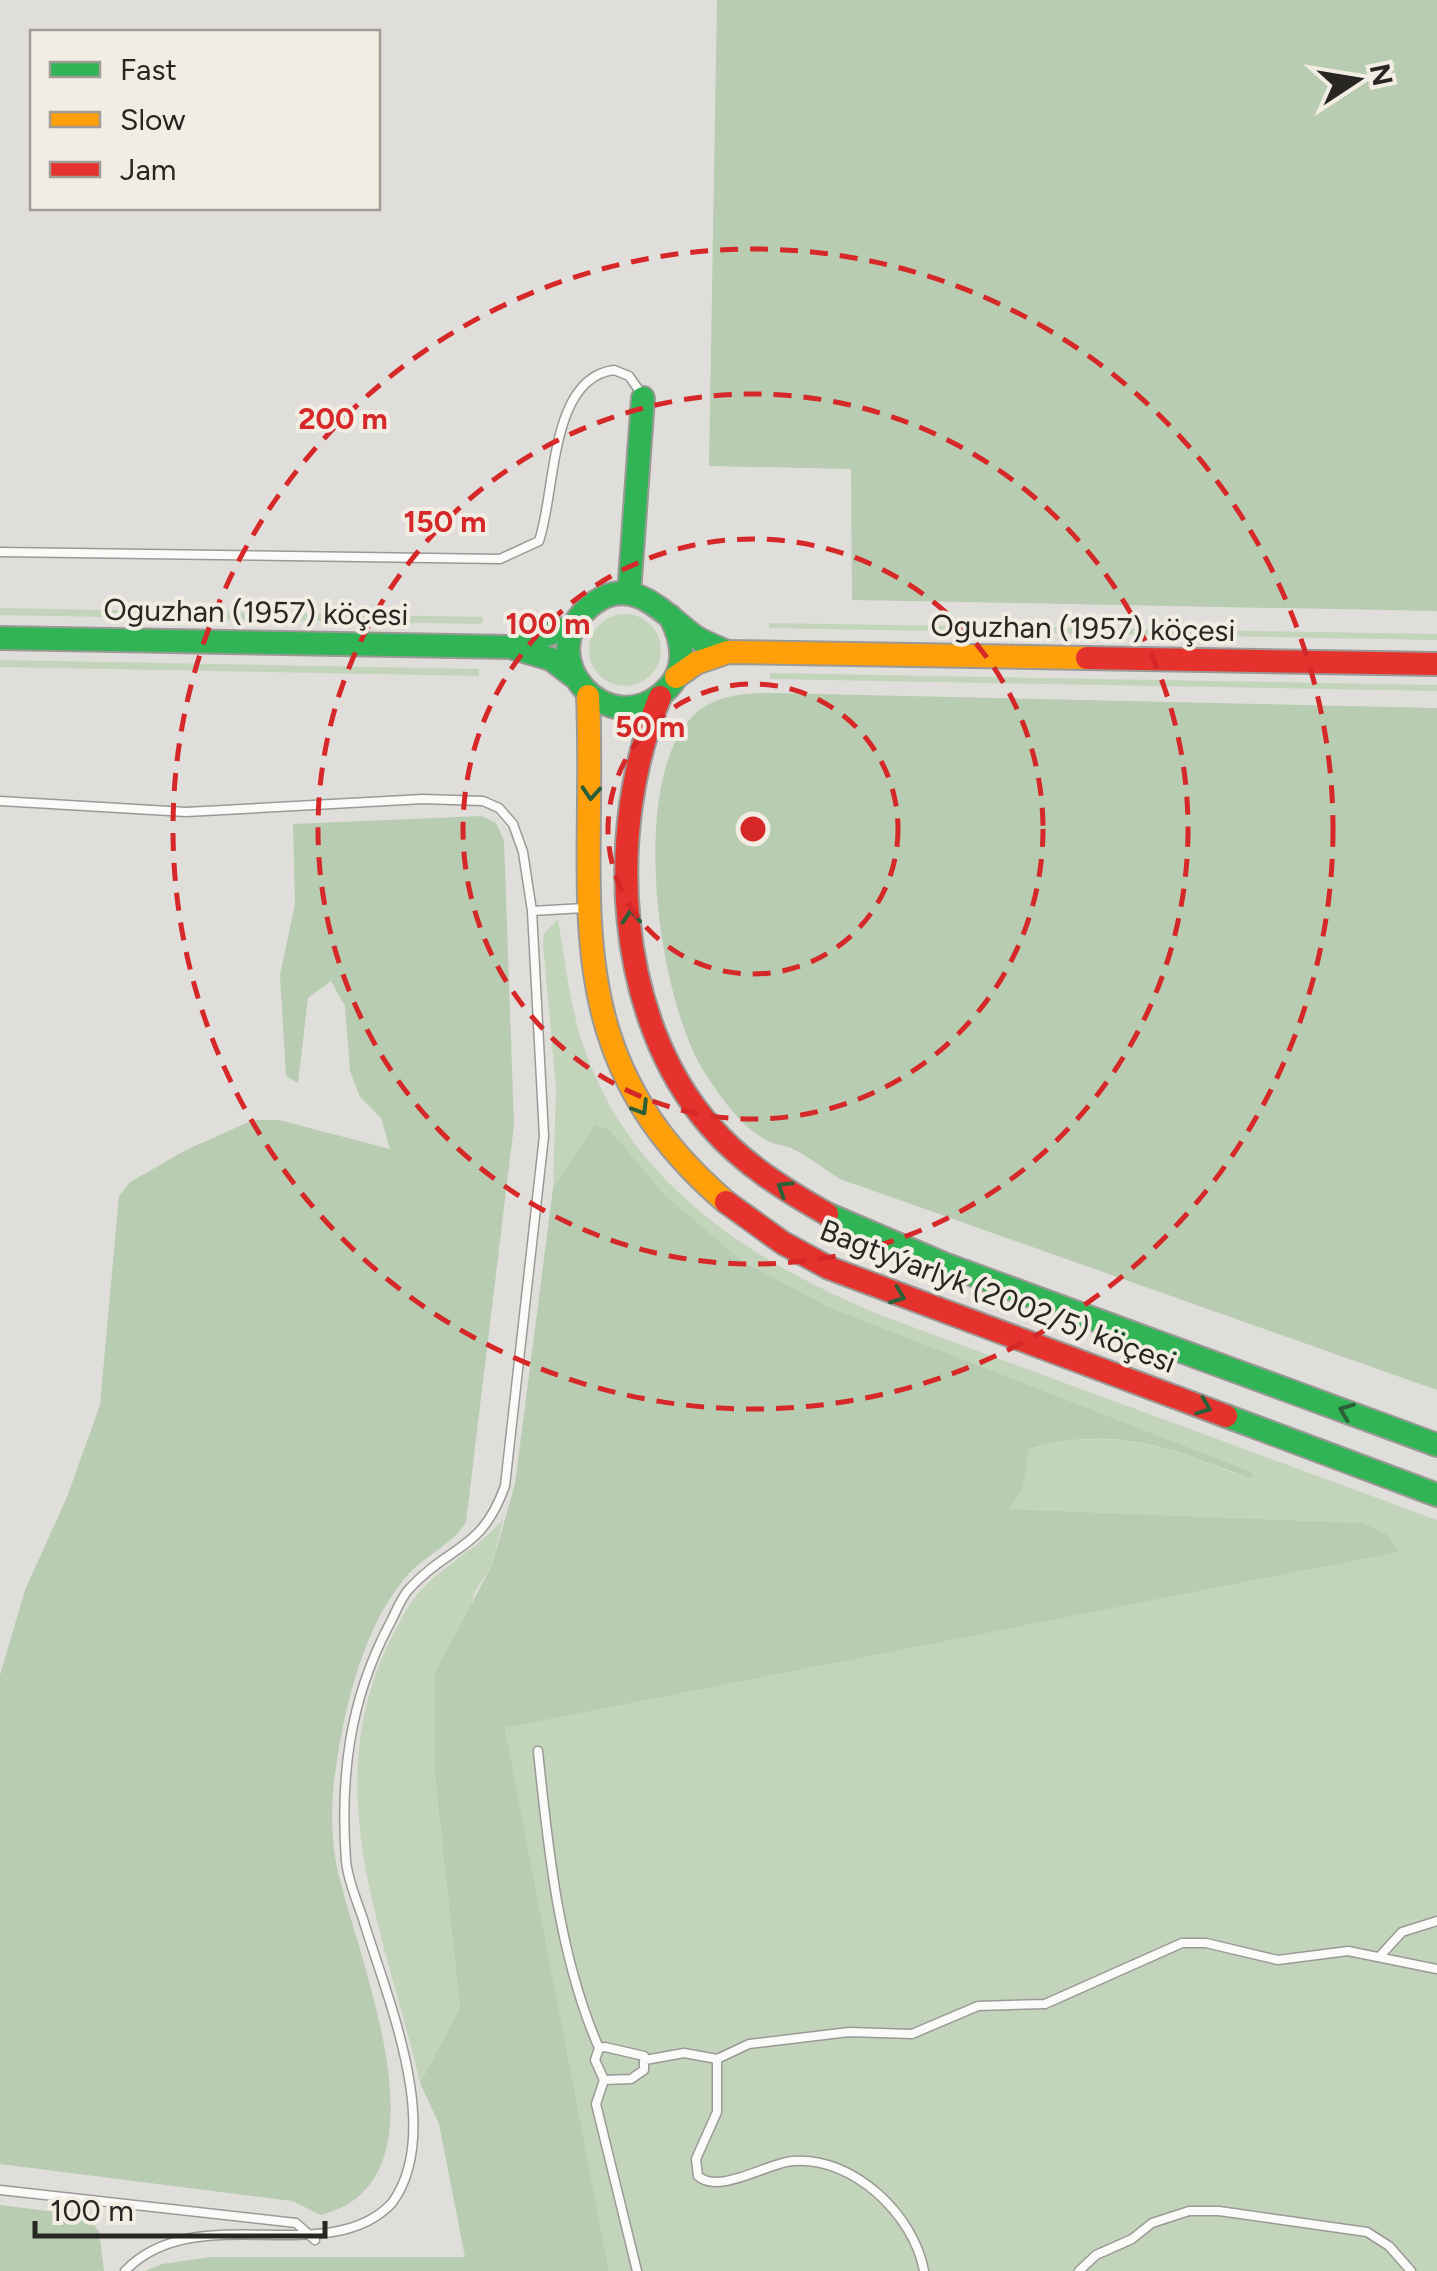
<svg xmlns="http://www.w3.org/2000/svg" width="1437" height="2271" font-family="Figtree,sans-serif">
<rect width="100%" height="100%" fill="#e0deda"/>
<path fill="#c2d5bb" d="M0 608 483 617 482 624 0 615Z
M589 650a36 36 0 1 1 72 0a36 36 0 1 1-72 0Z
M769 623 1437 634V640L769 628Z
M0 660 479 669V676L0 667Z
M770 673 1437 685V691L770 679Z
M558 919C564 956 569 995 579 1032 622 1179 747 1259 880 1315L1437 1520V2271H609L505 1728 1397 1552 1363 1523 1007 1509 1023 1489 1029 1449C1120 1425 1167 1449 1251 1479L1253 1474 831 1308 742 1261 665 1195 610 1130 595 1126 553 1188 556 1088 543 944 544 933Z
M503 1519 492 1565 474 1593 435 1776 460 2010 420 2083C381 1915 307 1770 409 1606 431 1570 476 1552 503 1519Z"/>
<path fill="#b8ccb1" d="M717 0H1437V611L852 600 851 469 709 466Z
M773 693 1437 708V1390L840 1179C825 1170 811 1158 795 1150 786 1145 775 1145 766 1140 741 1127 720 1096 705 1073 658 1001 627 780 694 715 715 695 745 693 773 693Z
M482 816 496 823 504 840 514 1125 466 1522C451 1546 423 1556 405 1578 365 1625 346 1701 337 1761 331 1796 330 1833 337 1867 355 1954 457 2181 321 2215L292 2201 0 2164V1675L25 1590 67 1497 100 1405 119 1196 130 1182 186 1150 253 1120H279L390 1149 381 1118 360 1097 350 1071 345 1006 331 981 308 998 298 1083 286 1076 280 975 295 904 293 824Z
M595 1125 610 1130 665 1195 742 1261 831 1308 1253 1473 1252 1479C1169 1449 1119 1424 1029 1449L1023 1489 1008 1509 1363 1523 1387 1535 1398 1552 505 1728 609 2271H145L162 2264 212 2257H465L439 2124 420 2083 460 2009 435 1776V1673L492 1565 515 1484 553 1188Z
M0 2205 88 2216 99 2232 104 2271H0Z"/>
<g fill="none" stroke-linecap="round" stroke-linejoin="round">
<defs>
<path id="lane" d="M0 552 500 559 539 541C556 492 549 378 614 370L629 376 641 393
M0 801 186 812 423 799 483 801 499 808 513 824 523 852 532 911 584 908
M538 1751C548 1849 559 1957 599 2048
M1380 1956 1402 1932 1437 1921
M605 2047 644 2056V2070L631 2079 604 2080 595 2060 599 2048Z
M717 2059V2112L696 2159 698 2176C719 2195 767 2163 793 2161 853 2156 914 2215 924 2271
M645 2060 684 2053 717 2059 749 2044 849 2032 912 2034 978 2006 1045 2004 1182 1943H1206L1278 1960 1348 1951 1437 1969
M604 2080 596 2104 637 2271
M0 2190 296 2223 315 2240
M125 2271C196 2197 328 2271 392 2203 445 2131 386 1995 363 1919 357 1901 348 1881 346 1861 340 1778 349 1702 388 1627 395 1615 400 1598 410 1588 452 1543 481 1552 505 1486L544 1136 532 911
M1079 2271 1096 2255 1132 2239 1152 2223 1189 2211H1219L1367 2232 1389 2246 1411 2271"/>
<path id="fast" d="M629 594 643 398
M670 616C682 639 688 666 669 687 610 750 525 654 594 603 633 574 665 615 694 636 704 643 716 647 728 652
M573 626 510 647 551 659 573 676
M0 638 510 647
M827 1214 944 1264 1437 1445
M1226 1416 1437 1495"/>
<path id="slow" d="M676 677 696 663 728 652 1087 658
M588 696C597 899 550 1051 726 1202"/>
<path id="jam" d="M1087 658 1437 664
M660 697C605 827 614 1018 711 1127 743 1164 785 1190 827 1214
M726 1202 783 1243 829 1268 1226 1416"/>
</defs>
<use href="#lane" stroke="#9b9996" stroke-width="11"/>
<use href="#fast" stroke="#9b9996" stroke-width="26"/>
<use href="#slow" stroke="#9b9996" stroke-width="26"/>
<use href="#jam" stroke="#9b9996" stroke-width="26"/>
<use href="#lane" stroke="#fafaf9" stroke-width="8"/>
<use href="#fast" stroke="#30b455" stroke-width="22"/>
<use href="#slow" stroke="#ff9f0a" stroke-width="22"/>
<use href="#jam" stroke="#e5322d" stroke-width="22"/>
</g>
<defs><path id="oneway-chevron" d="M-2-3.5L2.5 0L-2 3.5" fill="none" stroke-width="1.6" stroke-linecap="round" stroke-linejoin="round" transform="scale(2.5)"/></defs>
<g stroke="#2b5f37">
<use href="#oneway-chevron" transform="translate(591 793) rotate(94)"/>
<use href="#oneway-chevron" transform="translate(631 917) rotate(-94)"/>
<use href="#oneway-chevron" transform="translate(641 1108) rotate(58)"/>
<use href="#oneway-chevron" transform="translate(784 1188) rotate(-148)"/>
<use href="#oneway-chevron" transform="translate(898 1296) rotate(22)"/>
<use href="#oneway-chevron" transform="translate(1204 1407) rotate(21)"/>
<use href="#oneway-chevron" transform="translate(1346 1411) rotate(-159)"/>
</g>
<g fill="none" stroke="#d62828" stroke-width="5" stroke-dasharray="18 12">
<circle cx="753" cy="829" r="145"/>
<circle cx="753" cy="829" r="290"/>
<circle cx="753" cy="829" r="435"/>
<circle cx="753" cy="829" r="580"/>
</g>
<g text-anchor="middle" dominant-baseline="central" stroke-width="8" stroke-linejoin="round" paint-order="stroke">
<g font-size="30" fill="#282623" stroke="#f2ede3">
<text transform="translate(256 612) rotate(1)">Oguzhan (1957) köçesi</text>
<text transform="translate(1083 628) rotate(1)">Oguzhan (1957) köçesi</text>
<text transform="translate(998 1296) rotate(21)">Bagtyýarlyk (2002/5) köçesi</text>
</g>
</g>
<circle cx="753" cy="829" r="15" fill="#d62828" stroke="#f2ede3" stroke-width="5"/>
<g font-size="30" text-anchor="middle" font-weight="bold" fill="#d62828" stroke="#f2ede3" stroke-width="8" stroke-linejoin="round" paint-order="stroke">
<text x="343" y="429">200 m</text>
<text x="445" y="532">150 m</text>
<text x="548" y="634">100 m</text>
<text x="650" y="737">50 m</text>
</g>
<rect x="30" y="30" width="350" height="180" fill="#f2ede3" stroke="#a19d96" stroke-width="2.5"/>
<rect x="50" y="62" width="50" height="15" fill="#30b455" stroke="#a19d96" stroke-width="2.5"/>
<text x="120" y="80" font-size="30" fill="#282623">Fast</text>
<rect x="50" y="112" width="50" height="15" fill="#ff9f0a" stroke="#a19d96" stroke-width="2.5"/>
<text x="120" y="130" font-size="30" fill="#282623">Slow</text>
<rect x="50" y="162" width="50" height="15" fill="#e5322d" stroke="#a19d96" stroke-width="2.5"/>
<text x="120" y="180" font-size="30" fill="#282623">Jam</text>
<g transform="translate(1357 80) rotate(78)" stroke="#f2ede3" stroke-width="8" paint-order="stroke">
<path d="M0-8L18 38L0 25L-18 38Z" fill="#282623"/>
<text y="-15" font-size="28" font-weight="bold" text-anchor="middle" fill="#282623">N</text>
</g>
<path d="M35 2221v15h290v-15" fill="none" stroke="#282623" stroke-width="5"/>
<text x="50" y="2221" font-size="30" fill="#282623" stroke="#f2ede3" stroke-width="8" paint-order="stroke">100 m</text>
</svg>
